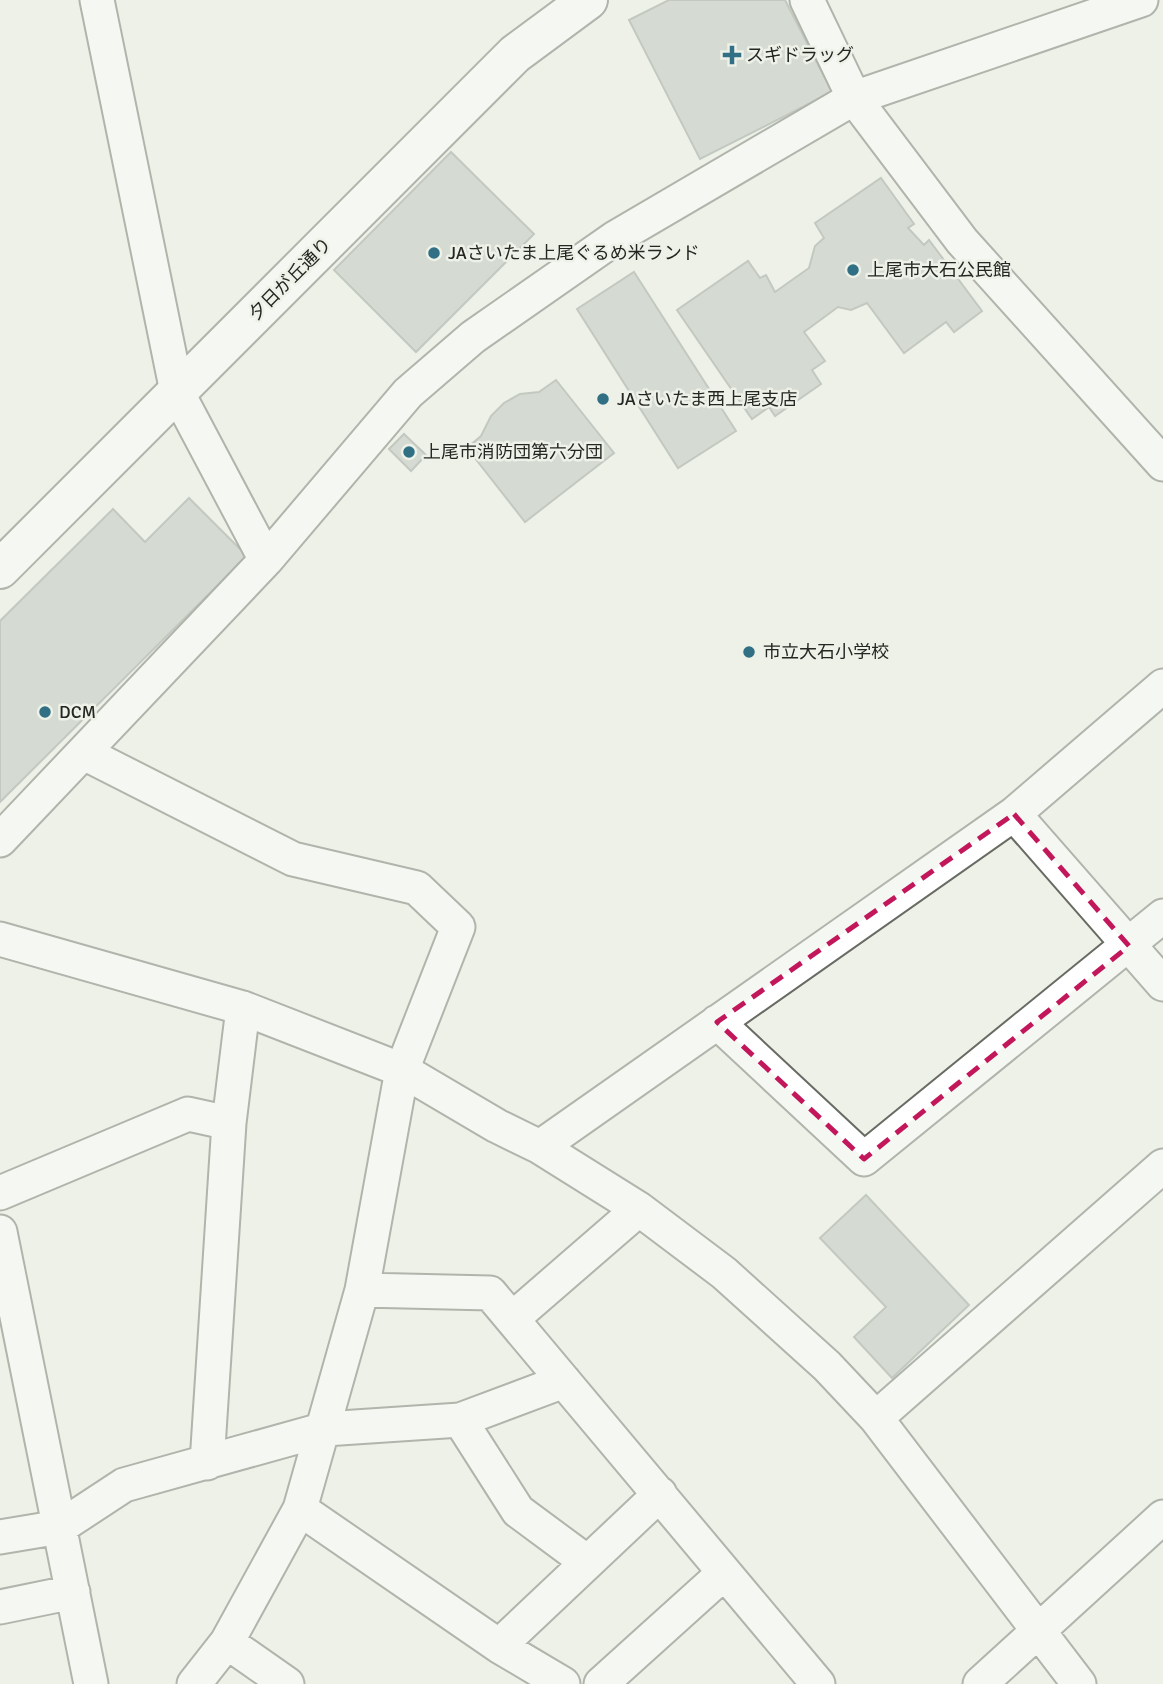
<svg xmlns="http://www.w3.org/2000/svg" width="1163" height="1684" font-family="Signika,'Noto Sans JP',sans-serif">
<rect width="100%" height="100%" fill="#edf1e7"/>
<path fill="#b9c1b9" stroke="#919890" stroke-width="2" d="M669 0H785L832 92 700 159 629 20Z
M451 152 534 234 416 352 334 270Z
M881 178 914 224 908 228 924 245 929 240 982 311 954 332 946 322 904 353 867 303 851 310 838 307 804 332 825 361 812 370 821 384 775 416 769 407 752 419 677 310 748 261 760 278 766 275 775 292 809 268 815 246 824 238 815 223Z
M634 272 736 431 678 468 577 309Z
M556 380 614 453 525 522 467 448 481 436 491 416 504 403 520 394 539 392Z
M404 434 426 455 411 471 389 449Z
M189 498 247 556 0 802V621L113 509 145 542Z
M866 1195 969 1305 892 1378 854 1337 886 1307 820 1238Z"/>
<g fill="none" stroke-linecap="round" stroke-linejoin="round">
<defs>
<path id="minor" d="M97 0 177 392 266 560
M807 0 854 98 962 241 1163 464
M84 753 293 859 417 888 458 927 402 1070 362 1290 300 1509 227 1642 194 1684
M1014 814 1163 984
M0 840 266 560 408 393 473 337 615 238 854 98 1141 0
M0 939 243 1008 402 1070 497 1126 540 1147 639 1209 724 1273 827 1366 876 1418 1079 1684
M717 1022 864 1159 1163 916
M540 1147 1014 814 1163 686
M0 1193 188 1114 229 1123
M0 1232 91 1684
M362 1290 490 1293 818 1684
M512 1319 639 1209
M876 1418 1163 1166
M460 1420 518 1511 587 1562
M207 1463 229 1123 243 1008
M300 1509 499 1646 563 1684
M0 1537 60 1527 124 1485 325 1429 460 1420 564 1381
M0 1607 73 1592
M227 1642 287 1684
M499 1646 660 1494
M601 1684 724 1573
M980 1684 1163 1517"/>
<path id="major" d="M0 569 515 54 588 0"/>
</defs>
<use href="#minor" stroke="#686b63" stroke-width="37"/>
<use href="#major" stroke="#686b63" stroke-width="42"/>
<use href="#minor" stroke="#fff" stroke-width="33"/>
<use href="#major" stroke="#fff" stroke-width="38"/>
</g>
<path d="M0 0H1163V1684H0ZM1014 814 1129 946 864 1159 717 1022Z" fill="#edf1e7" fill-opacity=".55" fill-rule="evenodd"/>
<path fill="none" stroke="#c2185b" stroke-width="5" stroke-dasharray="14 9" stroke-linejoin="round" d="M1014 814 1129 946 864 1159 717 1022Z"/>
<g fill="#306f84" stroke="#edf1e7" stroke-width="2.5">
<path d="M728.5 44.5h7v7h7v7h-7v7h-7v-7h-7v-7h7z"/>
<circle cx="434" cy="253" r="7"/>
<circle cx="853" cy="270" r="7"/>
<circle cx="603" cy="399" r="7"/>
<circle cx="409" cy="452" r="7"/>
<circle cx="749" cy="652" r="7"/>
<circle cx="45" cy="712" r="7"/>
</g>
<g text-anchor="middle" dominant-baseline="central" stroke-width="5" stroke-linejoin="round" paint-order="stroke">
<g font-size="18" fill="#242622" stroke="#edf1e7" text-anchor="start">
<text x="746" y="55">スギドラッグ</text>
<text x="448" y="253">JAさいたま上尾ぐるめ米ランド</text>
<text x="867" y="270">上尾市大石公民館</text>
<text x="617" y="399">JAさいたま西上尾支店</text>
<text x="423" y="452">上尾市消防団第六分団</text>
<text x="763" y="652">市立大石小学校</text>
<text x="59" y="712">DCM</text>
</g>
<g font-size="18" fill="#242622" stroke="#edf1e7">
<text transform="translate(290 279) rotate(-45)">夕日が丘通り</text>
</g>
</g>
</svg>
